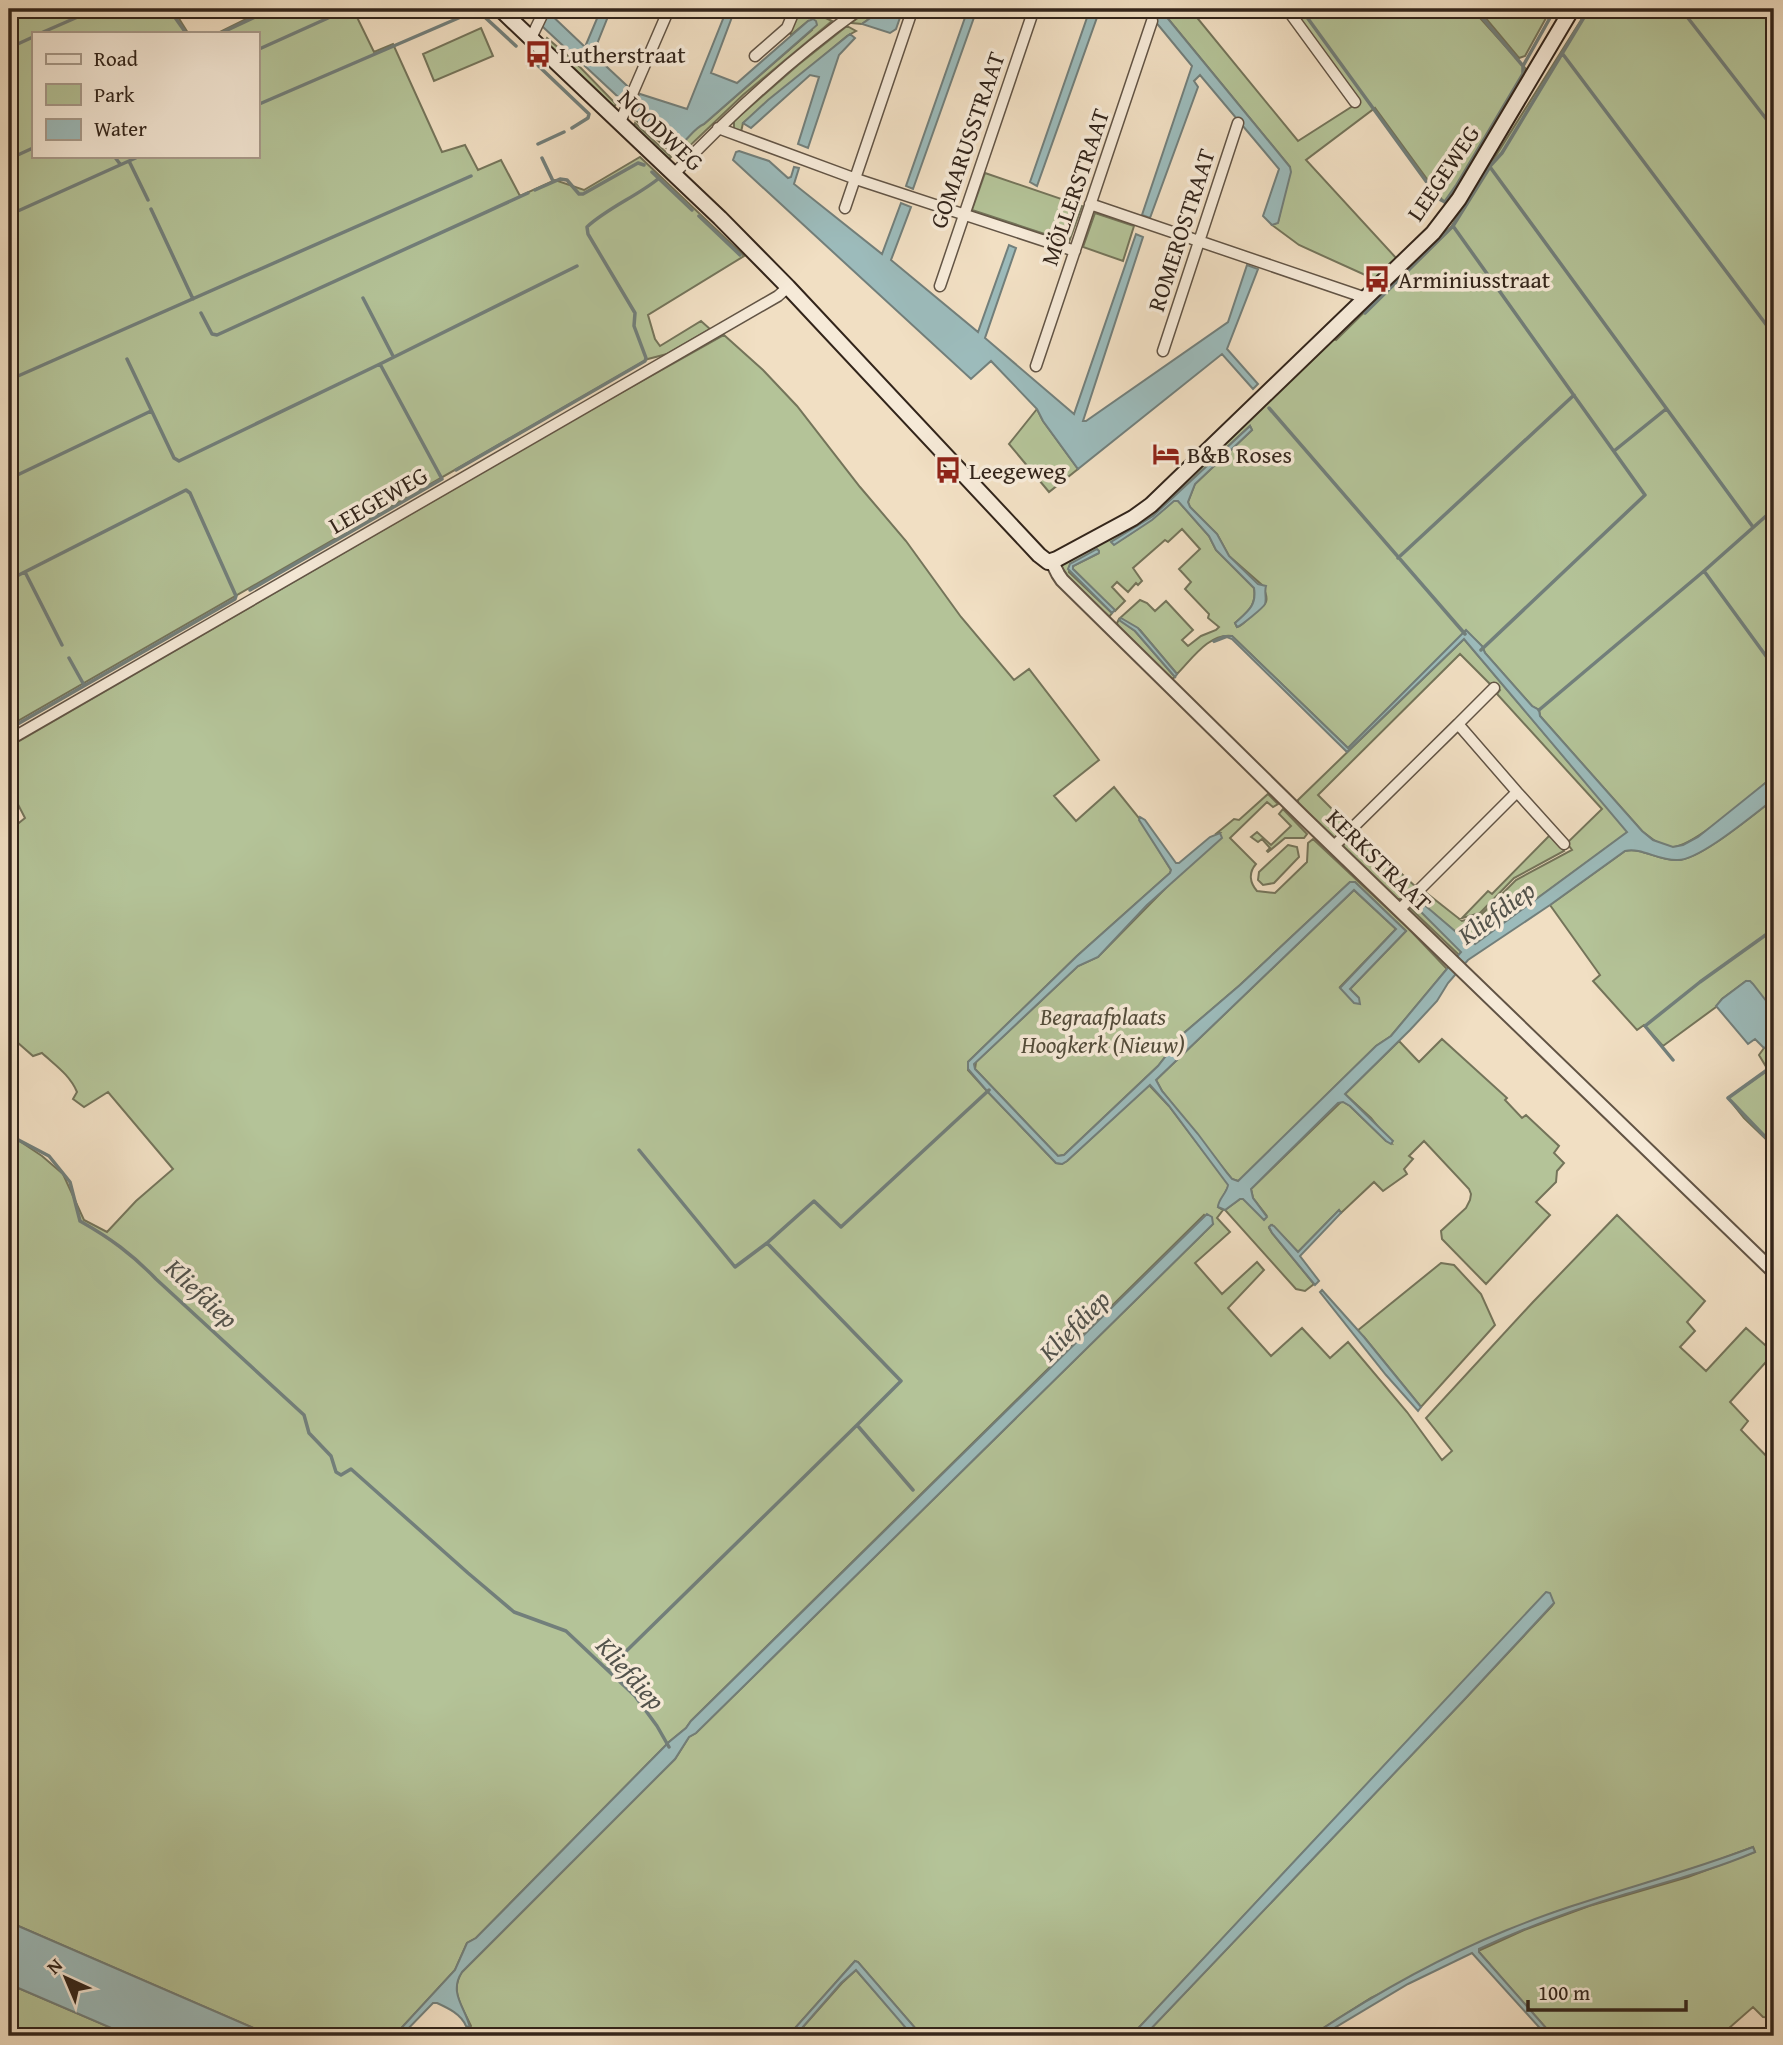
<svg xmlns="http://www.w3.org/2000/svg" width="1783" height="2045" font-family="'Gentium Book Plus',serif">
<rect width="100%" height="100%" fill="#f1dfc3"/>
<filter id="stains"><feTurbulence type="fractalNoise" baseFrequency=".00286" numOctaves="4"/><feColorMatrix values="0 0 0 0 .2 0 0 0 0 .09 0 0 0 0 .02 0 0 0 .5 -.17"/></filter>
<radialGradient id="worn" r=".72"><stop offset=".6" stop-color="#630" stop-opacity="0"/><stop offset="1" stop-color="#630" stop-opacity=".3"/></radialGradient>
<path fill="#b4c398" stroke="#74745a" stroke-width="2" fill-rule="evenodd" d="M9 9H173L188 33H33V156H257V33H218L266 9H353L374 52 393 44 442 152 465 145 478 170 501 160 520 196 555 180 584 190 640 157 744 256 648 315 655 339 660 346 701 321 710 329 667 354 648 359 9 726Z
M799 9H807L832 21 743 95 677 158 631 116 635 111 674 149 699 125 704 124 812 30 808 21 791 35 789 31Z
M870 9H883L862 24 851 23Z
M1160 9H1190L1298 141 1359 102 1292 9H1472L1526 69 1446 205 1375 108 1306 160 1397 259 1374 279 1299 245 1272 225 1278 222 1290 167Z
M1478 9H1551L1525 56 1519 58Z
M1588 9H1774V776C1755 791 1692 849 1671 847 1660 846 1651 838 1642 831L1540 716 1539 710 1532 706 1485 653 1482 646 1466 631 1348 748 1232 636C1209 633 1192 659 1177 674L1140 630 1120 618 1140 600 1147 603 1155 611 1166 601 1193 630 1182 640 1188 646 1201 636 1216 630 1219 627 1208 618 1209 614 1185 589 1191 582 1179 569 1200 549 1182 529 1168 542 1165 540 1133 568 1142 581 1138 585 1136 583 1128 592 1117 582 1112 587 1125 601 1115 611 1073 569V566L1099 553 1070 564 1069 572 1112 613 1109 617 1062 572 1061 566 1064 561 1133 523 1332 338 1336 340 1451 227ZM1250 426 1252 430 1195 484 1188 502 1190 507 1217 534 1229 556 1262 585C1273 606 1262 605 1250 617 1245 621 1243 625 1237 627L1235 623C1247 612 1257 606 1254 588L1216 550 1209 536 1178 501 1174 500C1155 518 1136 531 1114 544L1112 542 1153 516Z
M847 26 856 31 847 36 743 123 741 132 734 129V121L798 65Z
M481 28 493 56 434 81 423 54Z
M547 38 574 61 616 104 613 108 544 44Z
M635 123 671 157 669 159 633 128Z
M985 173 1082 206 1069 242 972 210Z
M1095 213 1134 226 1123 261 1083 247Z
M724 335 763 370 797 406 860 487 906 541 961 617 1014 680 1029 669 1099 760 1054 796 1076 821 1114 787 1139 818 1171 870 1170 873 1077 956 968 1062V1070L987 1091 1056 1163 1062 1164 1067 1161 1149 1085 1169 1106 1229 1185 1218 1207 1223 1210 1217 1218 1230 1232 1195 1263 1222 1294 1257 1262 1264 1270 1228 1308 1271 1356 1302 1328 1330 1358 1348 1342 1407 1412 1442 1460 1452 1451 1426 1418 1533 1302 1617 1215 1705 1301 1687 1322 1695 1331 1680 1347 1706 1371 1746 1328 1774 1353 1730 1402 1748 1421 1741 1430 1774 1464V2018L1763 2017 1753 2007 1720 2036H1553L1478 1951 1524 1930 1589 1906 1688 1877 1755 1852 1753 1847 1710 1863 1553 1913 1371 1998 1311 2036H1144L1463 1701 1552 1606 1554 1603 1546 1593 1131 2036H922L858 1962 855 1961 788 2036H465L471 2026C463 2008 449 1991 462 1972L675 1759 689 1737 696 1733 1213 1224 1204 1215 691 1721 686 1728 669 1742 476 1938 467 1943 455 1970 394 2036H272L9 1922V1134L42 1156 63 1174 84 1220 107 1232 136 1201 173 1169 108 1092 84 1107 73 1099 77 1092C70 1075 55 1065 42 1053L33 1056 9 1035V831L25 818 9 787V747L571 421Z
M1037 409 1043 421 1078 469 1049 492 1009 444Z
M1119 619 1135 631 1175 677 1172 679 1118 627 1117 623Z
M1464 639 1628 832 1475 944 1463 938 1421 903 1462 951 1459 955 1410 908 1409 905 1424 891 1462 921 1480 916 1516 880 1572 850 1567 843 1602 809 1497 694 1500 690 1493 683 1490 684 1460 654 1318 795 1349 826 1336 838H1332L1298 804V800Z
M1268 794 1278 804 1273 807 1267 802 1230 838 1256 864C1248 873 1250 883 1257 891L1275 893 1307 862 1308 843 1313 839 1408 928 1447 969 1391 1036 1376 1046 1241 1179 1238 1181 1232 1179 1162 1091 1156 1080 1354 890 1396 929 1340 987 1359 998 1350 989 1406 931 1355 882H1350L1240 985 1184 1033 1158 1066 1064 1155 1058 1156 975 1069 976 1062 1078 966 1098 957 1220 833H1217L1234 819 1239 820Z
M1774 799V1011L1746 981 1722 999 1716 1007 1663 1046 1644 1025 1637 1030 1593 981 1600 975 1550 905 1625 851C1642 847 1658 861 1678 860 1700 860 1754 814 1774 799Z
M1283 809 1307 834 1304 838H1285L1268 852 1267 851 1270 848 1262 839 1258 842 1251 837 1257 832 1271 845 1291 826 1279 814Z
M1355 831 1416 887 1404 899H1395L1343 848 1344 842Z
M1550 835 1564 851 1514 878 1480 913 1462 918 1488 891 1492 894Z
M1288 845 1297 847 1299 857 1274 883 1263 885 1258 880 1259 872Z
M1442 1039 1507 1098 1505 1100 1522 1118 1526 1115 1559 1146 1554 1153 1564 1163 1557 1171 1556 1182 1536 1202 1550 1215 1486 1284 1442 1239 1441 1231 1466 1208 1470 1200 1471 1194 1469 1189 1424 1141 1409 1156 1413 1159 1404 1169 1407 1174 1383 1191 1374 1182 1341 1213 1339 1210 1298 1252 1272 1225 1269 1228 1272 1233 1314 1284 1305 1291 1296 1289 1225 1210 1240 1199H1243L1267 1216 1253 1198 1251 1189 1342 1101 1350 1106 1386 1141 1391 1143 1371 1118 1345 1094 1399 1041 1419 1062Z
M1774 1044V1147L1744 1118 1728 1098 1768 1070 1759 1055 1764 1048Z
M1441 1263 1454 1265 1481 1294 1495 1325 1421 1407 1364 1337 1357 1331Z
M856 1970 914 2036H795L842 1983Z
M9 1984 130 2036H9Z"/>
<path fill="#9cbbbb" stroke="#727f7b" stroke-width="2" d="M526 9H545L585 47 601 9H611L593 54 638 96 640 94 687 109 727 9H735L711 73 737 83 808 21 813 19 816 21 817 25 704 124C692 129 686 144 674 149L543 27Z
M883 9H903L896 29 890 33 862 24Z
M968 9H977L913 189 906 186Z
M1090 9H1100L1037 186 1030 182Z
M1145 9H1160L1290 167 1291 172 1278 223 1272 225 1263 216 1279 169 1200 75 1194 81 1198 87 1150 218 1142 215 1192 66Z
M850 34 855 38 839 55 808 148 798 144 819 77 810 75 751 128 743 123 768 100Z
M739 151 769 161 788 178 791 177 794 167 799 168 794 184 882 254 901 203 911 207 891 260 978 332 1009 245 1016 248 985 338 1074 414 1136 234 1143 237 1083 421H1086L1228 322 1247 265 1258 269 1227 349 1258 384 1253 389 1222 354 1078 469 1043 421 1037 409 991 361 971 379 733 160 736 152Z
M1250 426 1252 430 1195 484 1188 502 1190 507 1217 534 1229 556 1258 584 1266 586C1264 592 1267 598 1265 604 1264 607 1241 626 1237 627L1235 623C1247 612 1257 606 1254 588L1216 550 1209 536 1178 501H1174L1152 520 1114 545 1111 542 1153 516Z
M1097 549 1099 551V553L1073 566V569L1115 610 1112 613 1068 569 1070 564Z
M1121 618 1138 628 1177 674 1175 677 1135 631 1119 620Z
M1466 630 1482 646 1485 653 1532 706 1539 710 1540 716 1642 831 1653 840 1673 847 1683 845 1698 837 1774 776V799C1754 814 1700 860 1678 860 1658 861 1642 847 1625 851L1550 905 1468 960 1448 983 1437 1001 1410 1030 1345 1094 1393 1141 1391 1144 1386 1141 1350 1106 1343 1102 1338 1103 1251 1189 1253 1198 1267 1217 1264 1220 1243 1199H1240L1225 1210 1218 1207C1218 1199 1227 1193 1228 1185L1169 1106 1150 1085 1067 1161 1062 1164 1056 1163 987 1091 968 1069V1062L1077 956 1170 873 1171 870 1139 820 1140 817 1145 820 1176 863H1179L1210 837 1220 833 1222 838 1147 905 1098 957 1078 966 974 1064 975 1069 1058 1156 1064 1155 1158 1066 1184 1033 1240 985 1350 882H1355L1406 931 1350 989 1359 998 1360 1004 1354 1003 1340 988 1396 929 1354 890 1156 1080 1162 1091 1198 1134 1227 1173 1232 1179 1238 1181 1376 1046 1391 1036 1461 952 1417 908 1418 904 1421 902 1463 938 1475 944 1627 832 1464 639 1347 752 1232 639 1227 637 1214 642 1213 641 1224 636H1232L1348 748Z
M1746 981H1750L1753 984 1774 1011V1044L1764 1048 1755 1039 1748 1044 1716 1006 1722 999Z
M1339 1210 1341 1213 1300 1256 1319 1281 1315 1285 1272 1233 1269 1227 1271 1225 1274 1226 1298 1252Z
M1207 1214 1212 1217 1213 1224 696 1733 689 1737 675 1759 462 1972C448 1993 466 2008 470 2028L466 2026C461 2014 448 2008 437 2003H433L401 2036H394L455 1970 467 1943 476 1938 669 1742 686 1728 691 1721Z
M1322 1290 1364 1337 1421 1407 1418 1411 1386 1375 1320 1292Z
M1546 1592 1550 1593 1554 1603 1463 1701 1144 2036H1131Z
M1753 1847 1755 1852C1713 1870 1670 1881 1626 1894 1576 1909 1526 1927 1479 1949V1952L1553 2036H1547L1472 1953 1408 1984 1321 2036H1311C1373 1995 1438 1958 1507 1930 1587 1897 1672 1878 1753 1847Z
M9 1922 272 2036H130L9 1984Z
M855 1961 858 1962 922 2036H914L911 2034 856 1970 841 1983 795 2036H788Z"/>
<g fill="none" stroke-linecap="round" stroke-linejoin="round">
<path stroke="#727f7b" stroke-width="3.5" d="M169 9 186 33
M476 9 516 46
M1301 9 1439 199 1445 202 1457 185 1523 74V66L1555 9
M1475 9 1523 66
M1681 9 1774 129
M41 33 96 9
M221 33 272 9
M9 48 33 37
M257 50 348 9
M1562 53 1774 335
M527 55 589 114 588 118 572 128
M257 105 477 10
M538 144 564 132
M114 156 120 164
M542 158 553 181
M9 159 33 148
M129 161 148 200
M1490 167 1753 527
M652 172 692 210
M535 190 560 179 567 180 579 194H583L638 163 644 165
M151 209 193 299
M9 215 140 156
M699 216 740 255
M1453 226 1645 495 1481 650
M363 298 393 356
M201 313 212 334 217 335 528 193
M1365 313 1453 226 1491 165 1502 153 1589 9
M127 359 174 458 179 461 382 363 577 266
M9 380 471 176
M1269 408 1465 634
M1614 451 1666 409
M456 470 645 361 646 358 634 326 635 313 588 234 587 227C606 209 637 196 658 179
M9 479 151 411
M1398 558 1574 395
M1704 571 1774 667
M25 572 62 645
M9 580 186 490 190 493 236 596 235 599 9 729
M250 590 442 479 380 364
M69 658 84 685
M1539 710 1704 571 1774 509
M1673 1060 1645 1026 1700 982 1774 929
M1774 1065 1728 1098 1774 1146
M9 1135 49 1156 70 1182 80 1221C110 1238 132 1254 156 1279L304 1415 309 1433 331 1456 336 1472 341 1475 351 1469 468 1573 514 1612 566 1631 635 1696 657 1726 669 1747
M639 1150 735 1267 767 1243 814 1201 841 1227 989 1090
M767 1243 901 1381 857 1425 913 1490
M608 1669 857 1425"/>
<defs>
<path id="minor" d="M1287 9 1355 102
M531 38 545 9
M755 56 787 28 795 9
M620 122 669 9
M718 128 856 179 1075 251
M674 174C731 114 793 57 860 9
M1090 204 1366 298
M845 208 912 11
M940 286 1034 9
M1163 351 1238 123
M1036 366 1152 21
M1458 724 1494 688
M9 740 778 296 788 287
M1334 846 1458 724 1517 792
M1400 909 1517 792 1564 844"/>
<path id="tertiary" d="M1052 562 1058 574 1062 580 1304 818 1774 1272"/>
<path id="secondary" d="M500 9 720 218 788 287 1039 555 1048 562 1057 559 1133 518 1151 505 1433 233 1459 199 1572 9"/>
</defs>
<use href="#minor" stroke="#625445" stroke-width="13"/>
<use href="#tertiary" stroke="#625445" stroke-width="16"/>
<use href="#secondary" stroke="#33251b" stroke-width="18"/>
<use href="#minor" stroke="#f6ead8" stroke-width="10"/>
<use href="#tertiary" stroke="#f6ead8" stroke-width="12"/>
<use href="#secondary" stroke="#f6ead8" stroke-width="14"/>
</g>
<defs>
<symbol id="bus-bare" viewBox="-9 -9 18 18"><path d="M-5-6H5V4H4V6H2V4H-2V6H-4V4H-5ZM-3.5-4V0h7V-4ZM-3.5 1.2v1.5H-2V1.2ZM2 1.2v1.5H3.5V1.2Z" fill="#8f2418" stroke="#f6ead8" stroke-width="2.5" paint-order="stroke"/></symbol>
<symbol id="hotel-bare" viewBox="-9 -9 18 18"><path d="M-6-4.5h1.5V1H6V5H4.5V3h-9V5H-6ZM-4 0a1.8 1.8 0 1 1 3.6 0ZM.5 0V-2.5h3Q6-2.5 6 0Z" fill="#8f2418" stroke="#f6ead8" stroke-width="2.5" paint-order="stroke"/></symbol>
</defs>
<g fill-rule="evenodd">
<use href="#bus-bare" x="519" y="35" width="38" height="38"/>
<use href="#bus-bare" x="1358" y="260" width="38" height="38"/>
<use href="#hotel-bare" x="1147" y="435" width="38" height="38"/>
<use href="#bus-bare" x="929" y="451" width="38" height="38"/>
</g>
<g text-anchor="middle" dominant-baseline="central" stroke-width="7" stroke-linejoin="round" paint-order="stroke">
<g font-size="24" fill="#33251b" stroke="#f6ead8" text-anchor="start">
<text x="559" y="54">Lutherstraat</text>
<text x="1398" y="279">Arminiusstraat</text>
<text x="1187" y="454">B&amp;B Roses</text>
<text x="969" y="470">Leegeweg</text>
</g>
<g font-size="24" fill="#33251b" stroke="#f6ead8">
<text transform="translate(661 130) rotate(43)">NOODWEG</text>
<text transform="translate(967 140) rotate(-71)">GOMARUSSTRAAT</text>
<text transform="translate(1443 173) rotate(-56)">LEEGEWEG</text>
<text transform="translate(1075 187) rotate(-71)">MÖLLERSTRAAT</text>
<text transform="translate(1181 230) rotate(-72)">ROMEROSTRAAT</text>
<text transform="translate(378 500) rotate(-30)">LEEGEWEG</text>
<text transform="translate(1379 860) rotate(44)">KERKSTRAAT</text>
</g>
<g font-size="24" font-style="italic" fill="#534c3a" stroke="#f6ead8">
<text x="1103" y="1016">Begraafplaats<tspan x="1103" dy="28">Hoogkerk (Nieuw)</tspan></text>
</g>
<g font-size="26" font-style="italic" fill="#52524b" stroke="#f6ead8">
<text transform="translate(1496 912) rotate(-36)">Kliefdiep</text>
<text transform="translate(202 1293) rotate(43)">Kliefdiep</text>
<text transform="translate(1074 1325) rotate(-45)">Kliefdiep</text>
<text transform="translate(631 1673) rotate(48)">Kliefdiep</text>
</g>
</g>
<rect width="1783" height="2045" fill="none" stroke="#f1dfc3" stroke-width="35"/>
<rect x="10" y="10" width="1762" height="2024" fill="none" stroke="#33251b" stroke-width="3.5"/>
<rect x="18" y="18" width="1748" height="2010" fill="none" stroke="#33251b" stroke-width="2"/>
<rect x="32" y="32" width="228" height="126" fill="#f6ead8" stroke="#a89b8c" stroke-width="2"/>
<rect x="46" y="54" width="35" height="10" fill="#f6ead8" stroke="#a89b8c" stroke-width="2"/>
<text x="94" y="66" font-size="21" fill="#33251b">Road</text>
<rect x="46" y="84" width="35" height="21" fill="#b4c398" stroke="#a89b8c" stroke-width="2"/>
<text x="94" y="102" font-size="21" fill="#33251b">Park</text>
<rect x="46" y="119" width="35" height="21" fill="#9cbbbb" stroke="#a89b8c" stroke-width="2"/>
<text x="94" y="136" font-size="21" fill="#33251b">Water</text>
<g transform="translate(66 1978) rotate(316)" stroke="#f6ead8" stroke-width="5" paint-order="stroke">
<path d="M0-5L12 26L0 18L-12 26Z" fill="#33251b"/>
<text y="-10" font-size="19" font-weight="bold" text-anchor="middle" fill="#33251b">N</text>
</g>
<path d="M1528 2000v10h158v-10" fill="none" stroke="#33251b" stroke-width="3.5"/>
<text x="1538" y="2000" font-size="21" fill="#33251b" stroke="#f6ead8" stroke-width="5" paint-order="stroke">100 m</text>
<rect width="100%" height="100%" filter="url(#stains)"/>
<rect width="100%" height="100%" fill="url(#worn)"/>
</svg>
